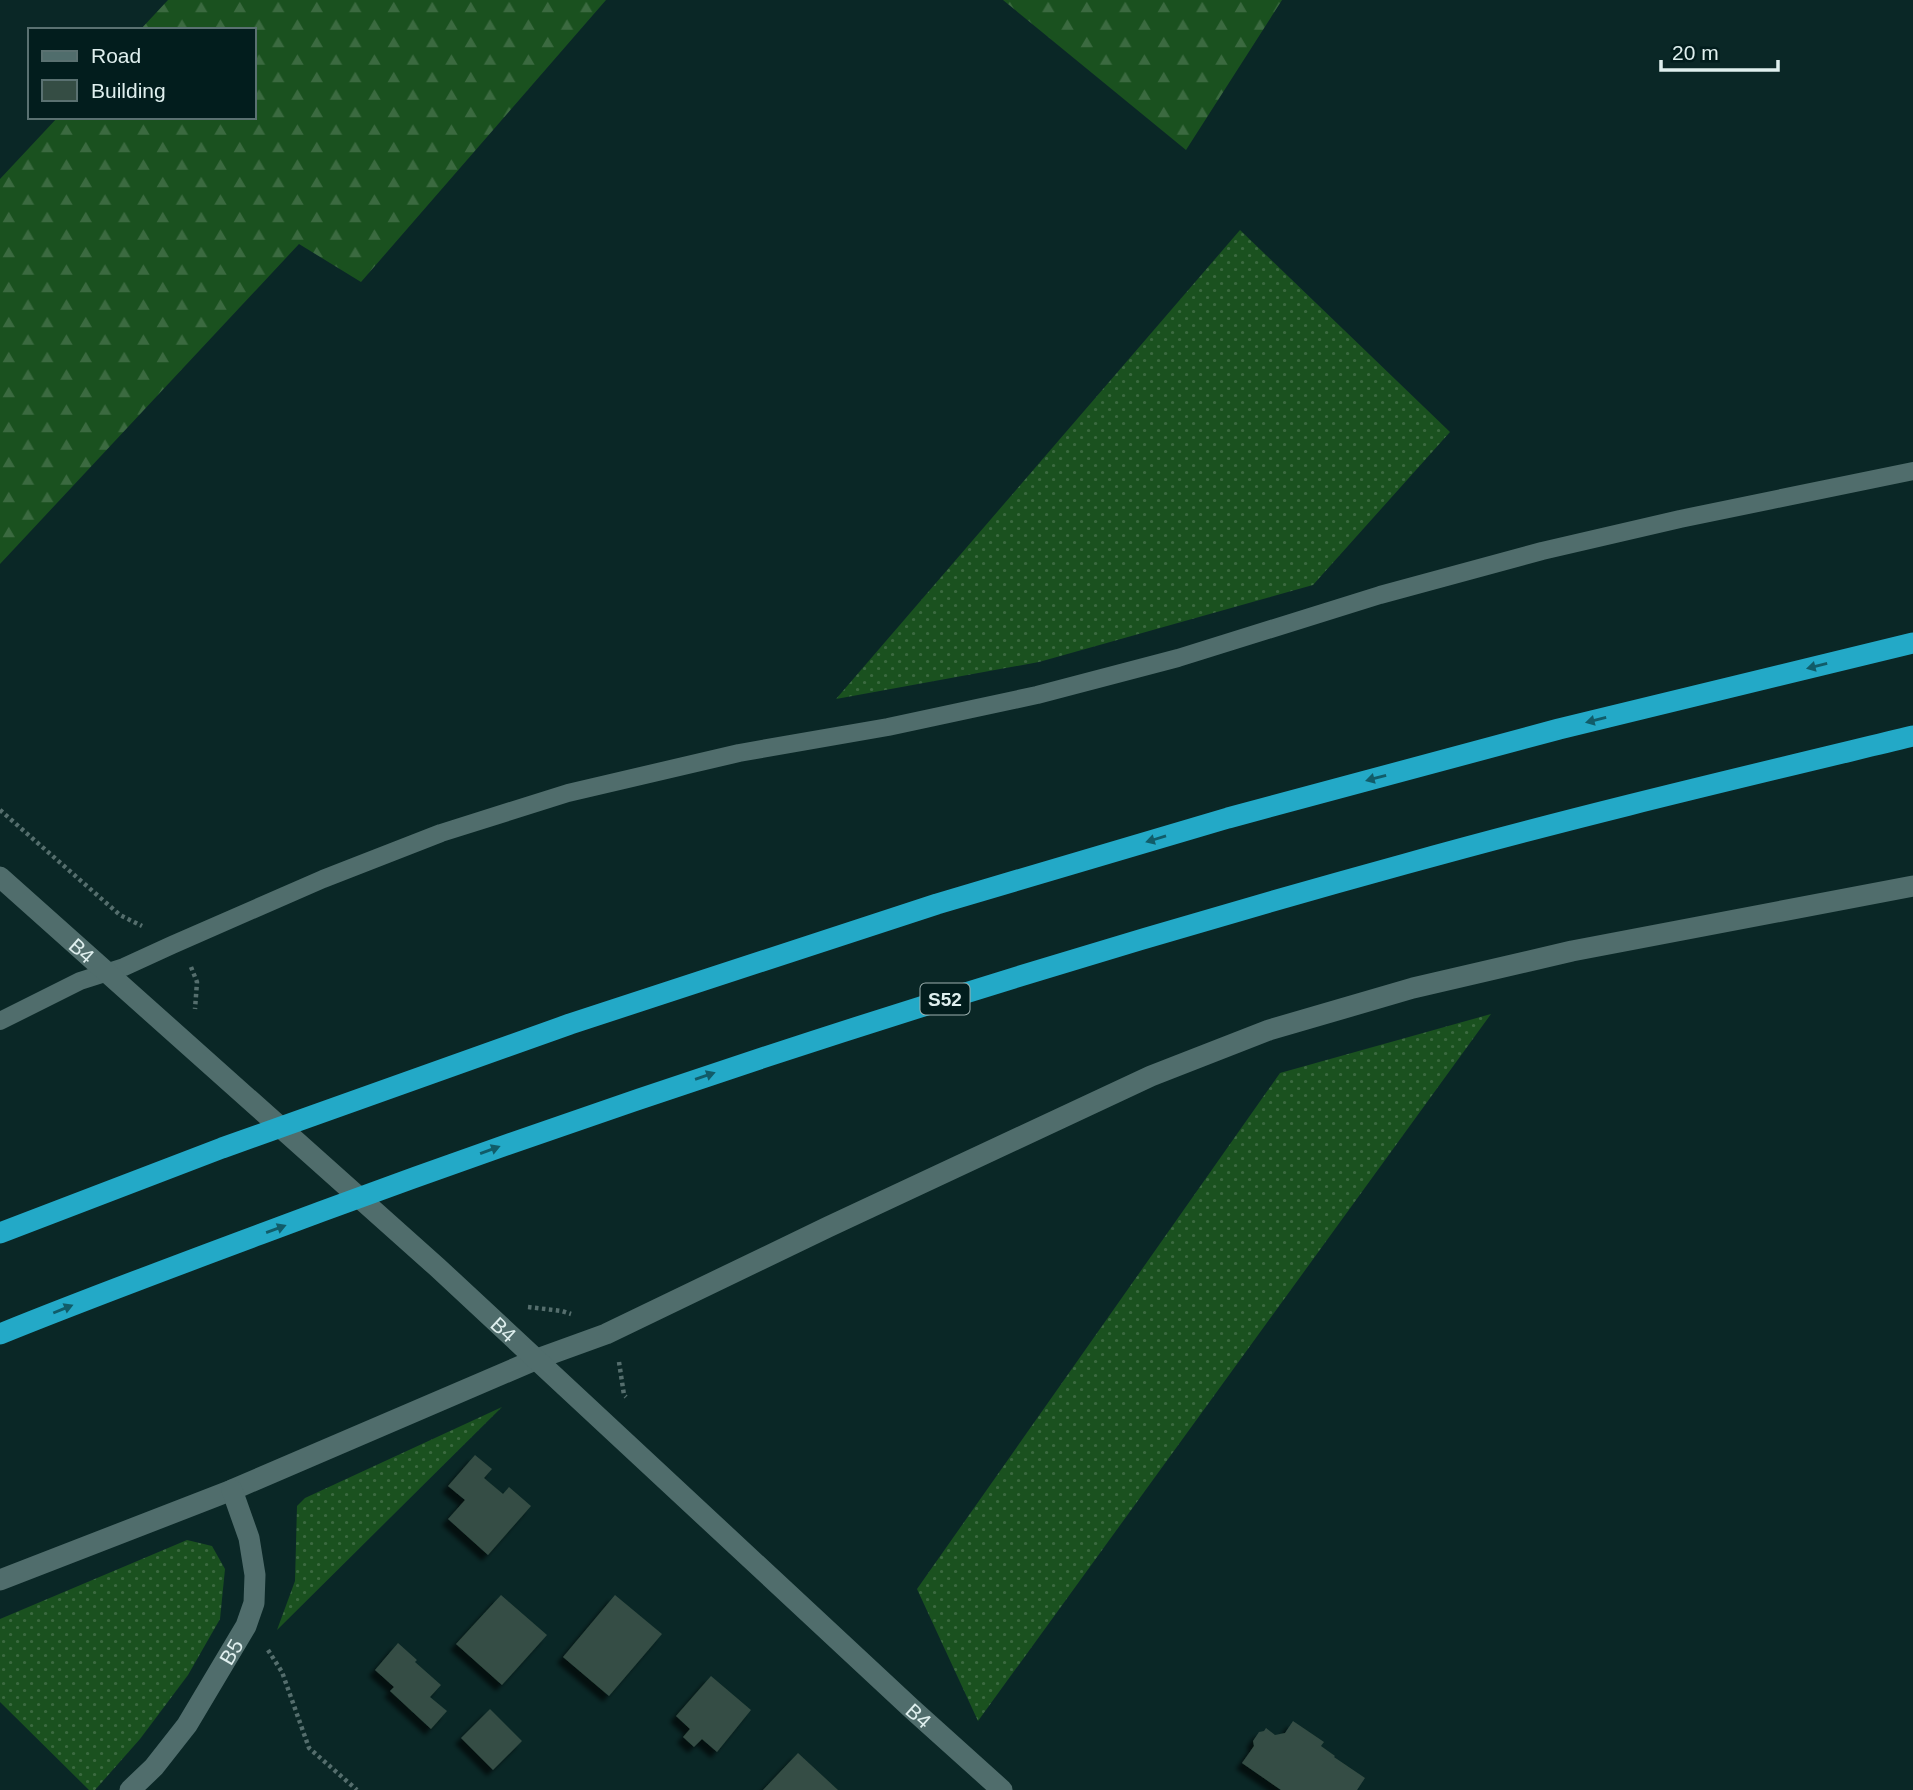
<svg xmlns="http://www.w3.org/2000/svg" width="1913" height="1790" font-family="Arial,sans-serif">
<defs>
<pattern id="grass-dots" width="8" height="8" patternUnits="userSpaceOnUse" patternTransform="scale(1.75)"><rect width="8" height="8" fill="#1a511f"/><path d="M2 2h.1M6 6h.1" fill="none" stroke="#3b6a40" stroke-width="1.8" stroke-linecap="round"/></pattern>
<pattern id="forest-firs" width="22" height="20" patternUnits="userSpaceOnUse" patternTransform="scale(1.75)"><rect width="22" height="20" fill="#1a511f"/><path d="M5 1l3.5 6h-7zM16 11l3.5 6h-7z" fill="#3b6a40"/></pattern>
<filter id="shadow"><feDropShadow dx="-6" dy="6" stdDeviation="2" flood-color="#0009"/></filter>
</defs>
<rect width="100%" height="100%" fill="#0a2726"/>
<path fill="url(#grass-dots)" d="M1240 230 1450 432 1313 585 1039 662 836 699Z
M1491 1014 978 1721 917 1589 1280 1073Z
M502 1407 277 1630 295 1581 297 1506 305 1498Z
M187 1540 212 1546 225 1569 220 1619 188 1675 140 1739 95 1790H89L0 1702V1619Z"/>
<path fill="url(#forest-firs)" d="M168 0H606L361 282 299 244 0 564V179L58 117H254V30H140Z
M1003 0H1282L1186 150Z"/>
<path fill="#354d44" filter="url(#shadow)" d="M475 1455 492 1469 484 1478 503 1494 509 1487 531 1506 488 1555 448 1519 465 1500 448 1486Z
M501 1595 547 1635 502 1685 456 1644Z
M615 1595 662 1634 609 1696 563 1657Z
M398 1643 417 1660 415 1662 441 1685 430 1697 447 1711 431 1729 390 1691 394 1687 375 1670Z
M711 1676 751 1710 717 1752 702 1739 694 1747 683 1737 690 1729 676 1716Z
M490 1709 522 1741 493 1770 461 1738Z
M1293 1721 1324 1742 1321 1746 1335 1756 1334 1757 1365 1778 1357 1790H1281L1242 1763 1254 1746 1253 1741 1259 1732 1264 1731 1266 1728 1275 1735 1285 1733Z
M798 1753 838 1790H763Z"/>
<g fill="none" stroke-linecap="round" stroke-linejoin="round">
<path stroke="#556e6d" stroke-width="4.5" stroke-dasharray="3.5 3.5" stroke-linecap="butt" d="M0 810 120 915 142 926
M191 967 197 982 195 1009
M528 1307 562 1311 571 1314
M619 1362 624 1395 626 1397
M268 1650 282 1672 309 1748 357 1790"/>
<path stroke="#506d6c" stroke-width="18" d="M0 1021 80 981 124 967 172 945 323 879 441 833 568 793 739 753 888 727 1037 695 1178 658 1380 595 1542 551 1680 519 1913 471"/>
<g stroke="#506d6c" stroke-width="21">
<path d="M0 1580 232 1490 537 1359 606 1334 828 1227 1151 1076 1269 1030 1413 988 1572 951 1913 886"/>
<path id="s1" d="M130 1790 154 1767 187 1725 246 1626 254 1603 255 1575 249 1538 232 1490"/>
</g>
<path stroke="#506d6c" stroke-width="21" id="s2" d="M0 877 437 1267 912 1709 1002 1790"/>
<path stroke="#23a9c7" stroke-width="21" d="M0 1233 222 1148 570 1024 937 904 1228 818 1559 729 1913 643
M0 1334C106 1291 213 1252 320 1212 676 1081 1038 965 1405 864 1573 817 1743 777 1913 736"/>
</g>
<defs><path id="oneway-solid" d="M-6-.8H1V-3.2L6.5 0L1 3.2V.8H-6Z" transform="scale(1.75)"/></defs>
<g fill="#115c69">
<use href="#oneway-solid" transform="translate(1817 666) rotate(166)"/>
<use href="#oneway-solid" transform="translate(1596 720) rotate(166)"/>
<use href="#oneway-solid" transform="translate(1376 778) rotate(165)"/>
<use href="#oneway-solid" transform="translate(1156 839) rotate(163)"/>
<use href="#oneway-solid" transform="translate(705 1076) rotate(-19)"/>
<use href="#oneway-solid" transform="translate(490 1150) rotate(-20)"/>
<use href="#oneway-solid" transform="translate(276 1229) rotate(-20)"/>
<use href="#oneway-solid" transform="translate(63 1309) rotate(-22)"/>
</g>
<g text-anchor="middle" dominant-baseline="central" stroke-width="6" stroke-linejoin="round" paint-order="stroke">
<rect fill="#021d1d" stroke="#9db0af" stroke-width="2" x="920.5" y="983.5" width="49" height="31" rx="5"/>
<g font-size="19" font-weight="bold" fill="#dfefee">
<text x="945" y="999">S52</text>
</g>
<g font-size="21" fill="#dfefee" stroke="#021d1d">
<text stroke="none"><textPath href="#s2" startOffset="110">B4</textPath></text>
<text stroke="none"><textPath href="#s2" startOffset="677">B4</textPath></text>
<text stroke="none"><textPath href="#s1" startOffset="172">B5</textPath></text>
<text stroke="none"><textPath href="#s2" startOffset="1244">B4</textPath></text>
</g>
</g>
<rect x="28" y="28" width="228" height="91" fill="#021d1d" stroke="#5a7171" stroke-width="2"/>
<rect x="42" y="51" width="35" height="10" fill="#506d6c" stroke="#5a7171" stroke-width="2"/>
<text x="91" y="63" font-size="21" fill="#dfefee">Road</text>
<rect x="42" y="80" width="35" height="21" fill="#354d44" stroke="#5a7171" stroke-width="2"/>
<text x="91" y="98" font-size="21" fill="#dfefee">Building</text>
<path d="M1661 60v10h117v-10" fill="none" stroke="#dfefee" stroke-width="3.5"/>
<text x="1672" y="60" font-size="21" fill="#dfefee" stroke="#021d1d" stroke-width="5" paint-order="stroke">20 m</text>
</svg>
